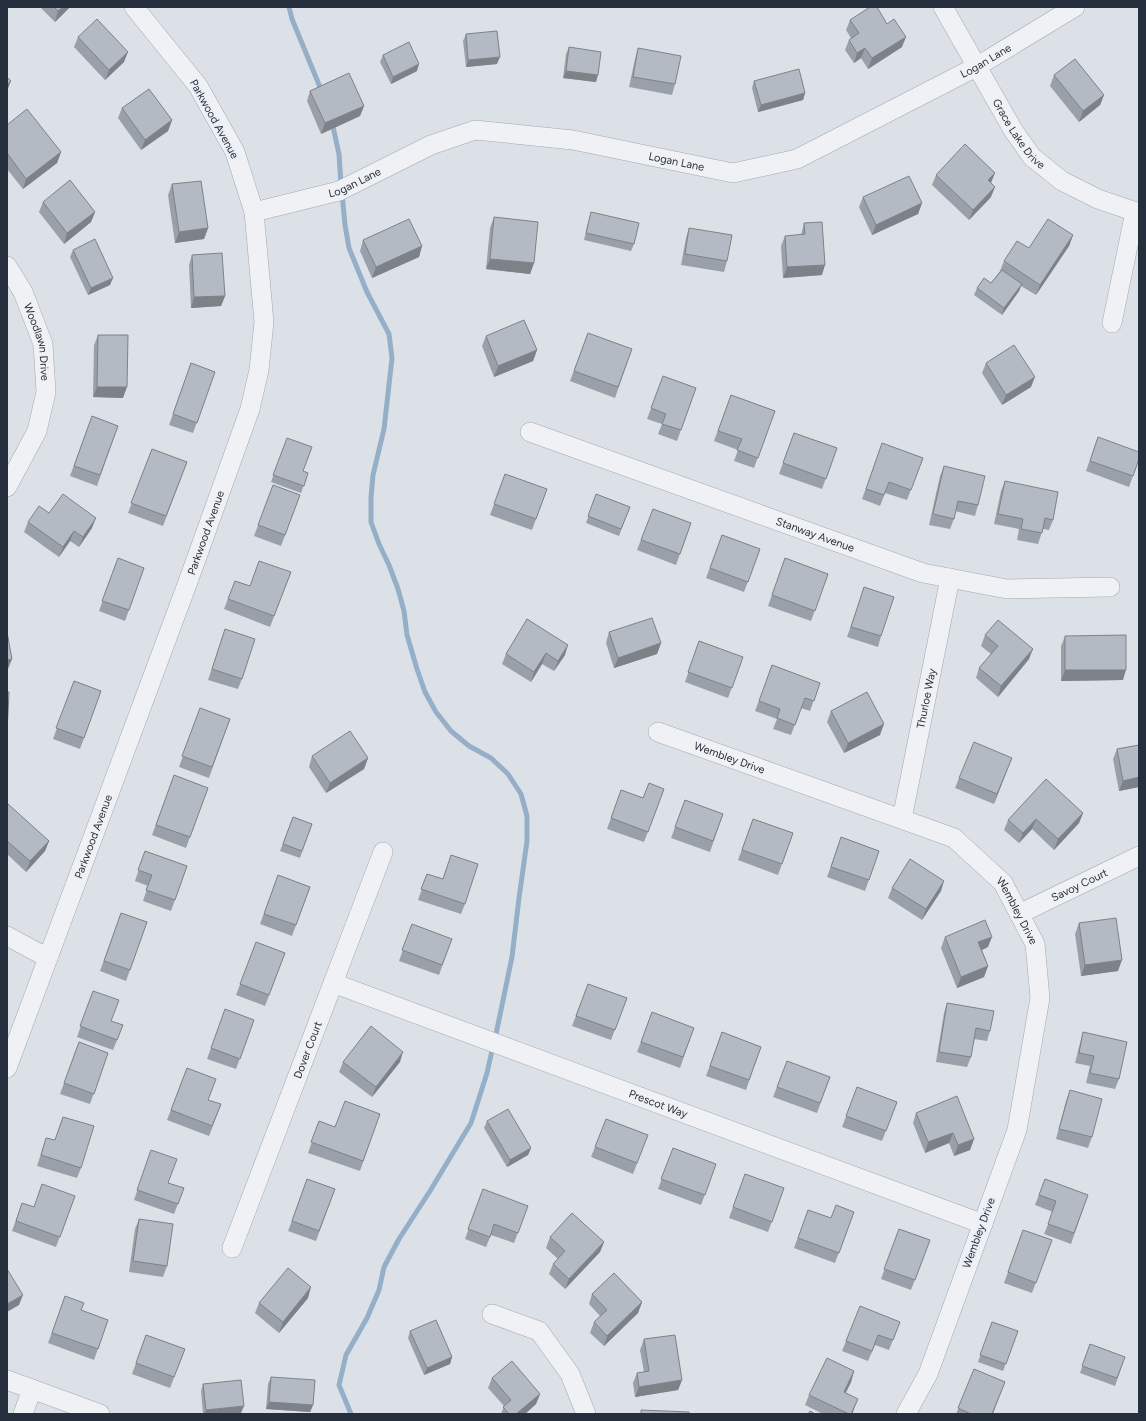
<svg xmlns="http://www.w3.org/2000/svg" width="1146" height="1421" font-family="Figtree,sans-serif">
<rect width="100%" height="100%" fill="#dce1e7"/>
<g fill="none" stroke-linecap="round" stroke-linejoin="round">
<path stroke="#96afc8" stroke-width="5" d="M289 7 292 19 322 92
M332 122 339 154 341 185
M342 193 345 225 349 248 367 292 389 334 392 358 384 429 373 475 371 498V522L379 544 389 565 398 589 404 611 407 635 417 669 425 692 436 712 451 731 469 746 491 758 508 774 521 794 527 816V841L519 898 512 957 495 1039
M351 1414 339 1385 346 1355 367 1318 379 1290 384 1267 399 1239 430 1191 471 1123 487 1073 493 1046"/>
<defs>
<g id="minor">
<path id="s1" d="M943 7 1013 130 1032 157 1062 181 1098 199 1139 213"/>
<path id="s2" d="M254 212 339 191 431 145 475 130 573 140 733 173 797 159 976 67 1075 7"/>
<path id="s3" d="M7 266 23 292 43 344 46 392 37 431 7 487"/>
<path d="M1112 323 1135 212"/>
<path id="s4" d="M530 432 923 573 1007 589 1110 587"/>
<path id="s5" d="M658 732 954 838 1003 883 1035 944 1040 998 1017 1130 928 1374 906 1414"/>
<path id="s6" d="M902 819 950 578"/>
<path id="s7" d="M1019 914 1139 856"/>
<path d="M7 936 48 958"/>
<path id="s8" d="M333 983 983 1224"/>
<path id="s9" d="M7 1068 189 579 250 409 259 370 264 322 254 212 235 152 198 86 134 7"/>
<path id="s10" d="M232 1248 383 852"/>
<path d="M492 1314 539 1331 570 1374 586 1414"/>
<path d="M7 1380 100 1414"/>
<path d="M23 1414 32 1389"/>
</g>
</defs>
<use href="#minor" stroke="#a2a8b1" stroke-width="20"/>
<use href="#minor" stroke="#eff1f5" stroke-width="19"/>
</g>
<path fill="#9aa0a9" d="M40 7H70L55 22Z
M850 20 902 47 868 69 861 58 854 63 845 50 849 40 851 38 846 30Z
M466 34 497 64 466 67 463 41Z
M78 37 124 62 105 80 74 47Z
M569 47 596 82 563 78 566 54Z
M638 48 675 84 672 95 629 87 635 59Z
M383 55 417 71 391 84 380 62Z
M1054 75 1104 95 1100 105 1079 122 1050 86Z
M754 81 805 93 803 100 758 112 752 88Z
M310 91 364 106 360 116 321 134 307 101Z
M122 108 172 120 168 131 141 150 118 118Z
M7 125 61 152 57 163 23 189 7 169Z
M936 175 991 183V197L969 220 932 185Z
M172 184 208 228 204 239 175 243 168 195Z
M863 197 922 203 918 214 872 235 859 207Z
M43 202 95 212 91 222 64 244 39 212Z
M591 212 634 244 631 251 584 240 589 219Z
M494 217 534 263 530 274 486 269 490 228Z
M804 223 822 275 783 278 781 246 785 236 801 235Z
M689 228 727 261 724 272 681 265 686 238Z
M1073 235 1069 246 1036 295 1021 286 1019 291 1002 315 974 295 977 288 991 283 1000 271 1004 261 1029 248Z
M363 240 422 246 419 257 372 278 360 251Z
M73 250 110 285 88 295 70 257Z
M192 255 225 296 221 306 191 308 189 265Z
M588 333 632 349 615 398 570 381Z
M98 335 123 398 93 397 94 345Z
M486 336 537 350 533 361 494 377 482 346Z
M191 363 215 372 193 433 169 425Z
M986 363 1031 387 1002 405 982 373Z
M663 376 696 388 677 441 658 434 662 424 647 419Z
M731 395 775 411 754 468 734 461 738 450 714 441Z
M92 416 118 426 97 486 70 476Z
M794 433 837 448 822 489 779 474Z
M1098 437 1139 459 1129 487 1086 471Z
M287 438 303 471 308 473 301 493 271 482Z
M882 443 923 458 907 500 885 493 880 506 862 499Z
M152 449 187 462 163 526 128 513Z
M944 466 978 505 975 516 955 511 954 519 950 529 929 525 940 476Z
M505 474 547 489 532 530 490 515Z
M1005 481 1053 520 1049 530 1043 529 1038 544 1017 540 1019 529 994 524 1001 491Z
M273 485 300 495 281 546 254 536Z
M596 494 630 507 619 536 586 523Z
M653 509 691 523 676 565 637 550Z
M49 513 92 528 79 547 70 541 59 557 24 532 28 522Z
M722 535 760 549 744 592 706 578Z
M118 558 144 568 125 621 99 611Z
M785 558 828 574 811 621 768 606Z
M291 572 270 627 224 609 235 581 250 586Z
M864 587 881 636 878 647 847 637Z
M527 619 565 655 554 671 542 664 531 682 502 664 506 654Z
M225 629 242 679 238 689 208 680Z
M609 632 661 643 657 654 614 668 606 643Z
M985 635 1029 659 998 697 976 678 979 668 991 654 981 646Z
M1065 636 1123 680 1061 681V646Z
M699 641 743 657 728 698 685 682Z
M772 665 820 683 810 711 801 708 791 735 773 729 777 719 755 711Z
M74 681 101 691 80 749 53 739Z
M200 708 230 719 209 778 179 767Z
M831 711 880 735 844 753 827 722Z
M1139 745V787L1119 791 1113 759 1117 749Z
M312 756 368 758 364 769 326 793 309 767Z
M1008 768 994 804 955 788 959 778Z
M174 775 208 788 186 848 152 835Z
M664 789 644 842 607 829 621 790 643 798Z
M685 800 723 814 710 852 671 838Z
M7 806 49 841 45 851 26 872 7 854Z
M1083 813 1079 823 1054 850 1032 829 1019 843 1004 830 1008 820Z
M293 817 312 824 300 858 280 851Z
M753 819 793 833 778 875 738 860Z
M841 837 879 851 865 891 827 877Z
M145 851 187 866 171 911 143 901 148 886 135 881Z
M451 855 465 904 461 914 418 900 427 874 443 879Z
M278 875 310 887 292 936 260 924Z
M892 888 941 891 922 920 888 898Z
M121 913 147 922 126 981 100 971Z
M1079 923 1118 971 1081 976 1075 934Z
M412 924 452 939 439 975 399 961Z
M945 937 988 947 982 950 988 966 984 977 957 988 941 948Z
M256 942 285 953 265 1006 236 995Z
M588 984 627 998 611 1040 572 1026Z
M93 991 111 1021 123 1025 113 1050 77 1037Z
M947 1003 990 1031 987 1041 974 1039 971 1057 967 1067 936 1062 944 1013Z
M225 1009 254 1020 236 1069 207 1059Z
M652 1012 694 1028 680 1068 637 1052Z
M722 1032 761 1047 746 1090 706 1076Z
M1083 1032 1119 1079 1115 1089 1086 1083 1090 1066 1075 1063 1080 1043Z
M79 1042 108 1053 90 1104 60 1094Z
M787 1061 830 1077 817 1113 773 1097Z
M343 1062H400L372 1097 339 1072Z
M187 1068 208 1100 221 1105 209 1136 167 1120Z
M857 1087 897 1102 882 1141 842 1127Z
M1070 1090 1092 1137 1088 1148 1056 1139 1066 1101Z
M916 1113 974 1139 970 1150 954 1156 949 1143 925 1153 913 1123Z
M380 1114 360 1171 308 1153 319 1121 335 1127Z
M63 1117 81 1168 77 1178 37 1166 46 1138 55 1140Z
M606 1119 648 1135 633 1174 591 1157Z
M487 1121 531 1148 528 1155 507 1167 484 1128Z
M673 1148 716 1164 701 1205 658 1189Z
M151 1150 168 1183 184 1188 174 1214 134 1200Z
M745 1174 784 1188 768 1232 729 1218Z
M307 1179 335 1189 316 1241 288 1231Z
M1045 1179 1088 1195 1071 1244 1044 1234 1053 1212 1035 1205Z
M483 1189 528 1206 514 1243 491 1235 486 1247 465 1239Z
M75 1196 56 1247 12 1231 22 1203 34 1207Z
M808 1210 831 1218 854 1212 835 1263 794 1248Z
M139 1219 167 1266 163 1277 129 1272 135 1229Z
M899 1229 930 1240 911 1290 881 1279Z
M1023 1230 1052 1240 1032 1293 1004 1283Z
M550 1237 604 1242 600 1252 565 1289 549 1274 553 1264 558 1259 546 1248Z
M592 1294 642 1302 638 1313 604 1346 590 1333 594 1322 600 1316 589 1304Z
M65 1296 81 1310 108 1320 94 1360 48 1343Z
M308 1298 279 1333 255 1313 259 1303Z
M900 1322 889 1350 875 1345 868 1361 842 1351 846 1341Z
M992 1322 1018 1331 1003 1371 978 1362Z
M410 1331 452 1357 450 1364 424 1375 408 1338Z
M146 1335 185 1349 170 1388 132 1374Z
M644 1339 682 1380 678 1390 635 1397 633 1383 637 1373 644 1372 640 1350Z
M1090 1344 1125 1357 1115 1386 1080 1373Z
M974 1369 1005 1382 993 1414H956Z
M854 1371 851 1382 845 1393 854 1409 852 1414H823L805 1405 809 1395Z
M271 1377 313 1405 310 1412 266 1409 268 1384Z
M492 1378 540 1394 536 1404 525 1414H501L504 1406 488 1388Z
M203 1384 241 1413 230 1414H203L201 1391Z"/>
<path fill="#7d8289" d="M63 7H70L55 22 58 11Z
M906 37 902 47 868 69 872 58Z
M865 48 861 58 854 63 857 53Z
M128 52 124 62 105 80 109 70Z
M500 57 497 64 466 67 468 60Z
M419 64 417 71 391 84 393 77Z
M566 71 598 75 596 82 563 78Z
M11 81 7 91V85Z
M805 93 803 100 758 112 761 105Z
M1104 95 1100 105 1079 122 1083 111Z
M364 106 360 116 321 134 325 123Z
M172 120 168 131 141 150 145 140Z
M61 152 57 163 23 189 26 179Z
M995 173 991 183 988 180Z
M995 187 991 197 969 220 973 210Z
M922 203 918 214 872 235 876 225Z
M95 212 91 222 64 244 67 233Z
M208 228 204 239 175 243 179 232Z
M1073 235 1069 246 1036 295 1040 285Z
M422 246 419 257 372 278 376 267Z
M490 259 534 263 530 274 486 269Z
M825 265 822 275 783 278 787 267Z
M113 278 110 285 88 295 91 288Z
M1022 284 1019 291 1002 315 1004 308Z
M225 296 221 306 191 308 194 297Z
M537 350 533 361 494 377 498 366Z
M1035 377 1031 387 1002 405 1006 395Z
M97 387H127L123 398 93 397Z
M96 518 92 528 79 547 83 537Z
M74 531 70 541 59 557 63 547Z
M661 643 657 654 614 668 618 658Z
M568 645 565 655 554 671 558 661Z
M1033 649 1029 659 998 697 1001 686Z
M546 653 542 664 531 682 534 672Z
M12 659 8 669 7 670V660Z
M1065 670H1126L1123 680 1061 681Z
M884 724 880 735 844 753 848 743Z
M368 758 364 769 326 793 330 783Z
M1012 758 1008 768 994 804 997 794Z
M1139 777V787L1119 791 1123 781Z
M1083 813 1079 823 1054 850 1058 839Z
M1036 819 1032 829 1019 843 1023 833Z
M49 841 45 851 26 872 30 861Z
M944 881 941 891 922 920 926 909Z
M992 937 988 947 975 953 978 942Z
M1122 960 1118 971 1081 976 1085 965Z
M988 966 984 977 957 988 961 977Z
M403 1052 400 1062 372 1097 376 1087Z
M953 1133 949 1143 925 1153 928 1142Z
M974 1139 970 1150 954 1156 958 1145Z
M531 1148 528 1155 507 1167 510 1160Z
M604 1242 600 1252 565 1289 569 1279Z
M311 1287 308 1298 279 1333 283 1322Z
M23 1295 19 1305 7 1312V1304Z
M642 1302 638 1313 604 1346 607 1336Z
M452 1357 450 1364 424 1375 427 1368Z
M854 1371 851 1382 841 1403 844 1392Z
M682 1380 678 1390 635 1397 639 1387Z
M540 1394 536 1404 525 1414H516Z
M858 1399 852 1414H851Z
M269 1402 313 1405 310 1412 266 1409Z
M244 1406 241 1413 230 1414H205L206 1410Z"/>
<path fill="#b3bac4" stroke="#7d8289" d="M54 7H63L58 11Z
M870 7H877L887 24 894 19 906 37 872 58 865 48 857 53 849 40 859 33 850 20Z
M97 19 128 52 109 70 78 37Z
M497 31 500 57 468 60 466 34Z
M409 42 419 64 393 77 383 55Z
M569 47 601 52 598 75 566 71Z
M638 48 681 56 675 84 633 77Z
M1075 59 1104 95 1083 111 1054 75Z
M799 69 805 93 761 105 754 81Z
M349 73 364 106 325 123 310 91Z
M7 77 11 81 7 85Z
M149 89 172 120 145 140 122 108Z
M27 109 61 152 26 179 7 153V125Z
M965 144 995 173 988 180 995 187 973 210 936 175Z
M909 176 922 203 876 225 863 197Z
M70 180 95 212 67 233 43 202Z
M201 181 208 228 179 232 172 184Z
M591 212 639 223 634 244 586 233Z
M494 217 538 222 534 263 490 259Z
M409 219 422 246 376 267 363 240Z
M1048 219 1073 235 1040 285 1004 261 1017 241 1029 248Z
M822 222 825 265 787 267 785 236 805 234 804 223Z
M689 228 732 235 727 261 685 254Z
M95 239 113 278 91 288 73 250Z
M222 253 225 296 194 297 192 255Z
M1002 270 1022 284 1004 308 977 288 984 278 991 283Z
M524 320 537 350 498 366 486 336Z
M588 333 632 349 618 387 574 371Z
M98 335H128L127 387H97Z
M1014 345 1035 377 1006 395 986 363Z
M191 363 215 372 197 423 173 414Z
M663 376 696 388 681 430 662 424 666 414 651 408Z
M731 395 775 411 758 458 737 450 742 439 718 431Z
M92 416 118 426 100 475 74 466Z
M794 433 837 448 826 479 783 463Z
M1098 437 1139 452V459L1133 476 1090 461Z
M287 438 312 447 303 471 308 473 304 486 273 475Z
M882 443 923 458 911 490 889 482 884 495 866 489Z
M152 449 187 462 166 516 131 503Z
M944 466 985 476 978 505 958 501 954 519 933 514Z
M505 474 547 489 536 519 494 504Z
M1005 481 1058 492 1053 520 1045 518 1042 533 1021 529 1023 519 998 514Z
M273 485 300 495 285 535 258 525Z
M63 494 96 518 83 537 74 531 63 547 28 522 39 506 49 513Z
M596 494 630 507 621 529 588 516Z
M653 509 691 523 680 554 641 540Z
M722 535 760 549 748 582 710 568Z
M118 558 144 568 129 610 102 601Z
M785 558 828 574 815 611 772 595Z
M259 561 291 572 274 616 228 599 235 581 250 586Z
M864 587 894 597 881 636 851 627Z
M652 618 661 643 618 658 609 632Z
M527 619 568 645 558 661 546 653 534 672 506 654Z
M998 620 1033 649 1001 686 979 668 998 646 985 635Z
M225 629 255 639 242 679 212 669Z
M7 632 12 659 7 660Z
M1126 635V670H1065V636Z
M699 641 743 657 732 688 688 672Z
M772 665 820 683 814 701 805 698 795 725 777 718 780 709 759 701Z
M74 681 101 691 84 738 56 728Z
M7 692H9L7 733Z
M867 692 884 724 848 743 831 711Z
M200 708 230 719 212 767 182 756Z
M350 731 368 758 330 783 312 756Z
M974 742 1012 758 997 794 959 778Z
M1139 745V777L1123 781 1117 749Z
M174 775 208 788 190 837 156 825Z
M1046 779 1083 813 1058 839 1036 819 1023 833 1008 820Z
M649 783 664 789 648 832 611 818 621 790 643 798Z
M685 800 723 814 713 841 675 827Z
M8 804 49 841 30 861 7 841V806Z
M293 817 312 824 302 851 283 844Z
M753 819 793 833 782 864 742 850Z
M841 837 879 851 869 880 831 867Z
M145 851 187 866 175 900 146 890 152 875 138 870Z
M451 855 478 864 465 904 421 889 427 874 443 879Z
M910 859 944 881 926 909 892 888Z
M278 875 310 887 296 925 264 914Z
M121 913 147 922 130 970 104 961Z
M1116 918 1122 960 1085 965 1079 923Z
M985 920 992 937 978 942 988 966 961 977 945 937Z
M412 924 452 939 442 965 402 950Z
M256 942 285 953 269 995 240 984Z
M588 984 627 998 615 1030 576 1016Z
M93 991 119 1000 111 1021 123 1025 117 1040 80 1026Z
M947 1003 994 1011 990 1031 976 1028 971 1057 939 1052Z
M225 1009 254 1020 240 1059 211 1048Z
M652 1012 694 1028 683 1057 641 1042Z
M371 1026 403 1052 376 1087 343 1062Z
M722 1032 761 1047 749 1080 710 1066Z
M1083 1032 1127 1042 1119 1079 1090 1073 1094 1056 1079 1053Z
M79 1042 108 1053 94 1094 64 1083Z
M787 1061 830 1077 820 1103 777 1087Z
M187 1068 216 1079 208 1100 221 1104 212 1126 171 1110Z
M857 1087 897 1102 886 1131 846 1116Z
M1070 1090 1102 1099 1092 1137 1059 1129Z
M957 1096 974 1139 958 1145 953 1133 928 1142 916 1113Z
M345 1101 380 1114 363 1161 311 1142 319 1121 335 1127Z
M508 1109 531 1148 510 1160 487 1121Z
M63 1117 94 1126 81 1168 41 1155 46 1138 55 1140Z
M606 1119 648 1135 637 1163 595 1147Z
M673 1148 716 1164 705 1195 661 1179Z
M151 1150 177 1159 168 1183 184 1188 178 1204 137 1190Z
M745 1174 784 1188 772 1222 733 1207Z
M307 1179 335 1189 319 1231 292 1221Z
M1045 1179 1088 1195 1074 1233 1048 1224 1056 1201 1039 1195Z
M42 1184 75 1196 60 1237 16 1221 22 1203 34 1207Z
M483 1189 528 1206 518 1233 494 1224 490 1237 468 1229Z
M836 1205 854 1212 839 1253 798 1238 808 1210 831 1218Z
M572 1213 604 1242 569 1279 553 1264 565 1251 550 1237Z
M139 1219 173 1224 167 1266 133 1261Z
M899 1229 930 1240 915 1280 884 1269Z
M1023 1230 1052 1240 1036 1283 1008 1272Z
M288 1268 311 1287 283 1322 259 1303Z
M7 1269 23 1295 7 1304Z
M614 1273 642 1302 607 1336 594 1322 607 1310 592 1294Z
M65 1296 84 1303 81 1310 108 1320 98 1349 52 1333Z
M860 1306 900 1322 893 1340 878 1335 872 1351 846 1341Z
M436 1320 452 1357 427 1368 410 1331Z
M992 1322 1018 1331 1006 1364 980 1355Z
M146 1335 185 1349 174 1377 136 1363Z
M675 1335 682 1380 639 1387 637 1373 649 1371 644 1339Z
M1090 1344 1125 1357 1117 1378 1082 1366Z
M827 1358 854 1371 844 1392 858 1399 851 1414H849L809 1395Z
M512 1361 540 1394 516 1414H509L503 1407 511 1400 492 1378Z
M974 1369 1005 1382 992 1414H971L958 1408Z
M271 1377 315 1380 313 1405 269 1402Z
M241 1380 244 1406 206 1410 203 1384Z
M641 1410 689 1412V1414H641Z
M810 1411 815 1414H808Z"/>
<g text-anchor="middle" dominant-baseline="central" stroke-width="4" stroke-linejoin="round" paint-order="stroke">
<g font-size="11" fill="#262f3d" stroke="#ebeff5">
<text stroke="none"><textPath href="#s2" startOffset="777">Logan Lane</textPath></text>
<text transform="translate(214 119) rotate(61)">Parkwood Avenue</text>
<text stroke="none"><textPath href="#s1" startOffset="148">Grace Lake Drive</textPath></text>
<text stroke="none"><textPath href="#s2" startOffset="441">Logan Lane</textPath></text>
<text stroke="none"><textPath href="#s2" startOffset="105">Logan Lane</textPath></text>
<text stroke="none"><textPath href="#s3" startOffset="83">Woodlawn Drive</textPath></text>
<text stroke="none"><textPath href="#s9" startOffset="571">Parkwood Avenue</textPath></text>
<text stroke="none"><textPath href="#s4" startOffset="303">Stanway Avenue</textPath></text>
<text stroke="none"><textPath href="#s6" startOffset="123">Thurloe Way</textPath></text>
<text stroke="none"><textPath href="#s5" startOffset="76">Wembley Drive</textPath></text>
<text stroke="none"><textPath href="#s9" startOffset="247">Parkwood Avenue</textPath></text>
<text stroke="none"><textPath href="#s7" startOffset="67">Savoy Court</textPath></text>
<text stroke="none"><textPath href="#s5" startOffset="412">Wembley Drive</textPath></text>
<text stroke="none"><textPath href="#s10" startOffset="212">Dover Court</textPath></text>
<text stroke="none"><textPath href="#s8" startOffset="347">Prescot Way</textPath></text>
<text transform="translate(979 1233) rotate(-70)">Wembley Drive</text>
</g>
</g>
<rect width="1146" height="1421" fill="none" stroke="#262f3d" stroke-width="16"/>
</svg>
